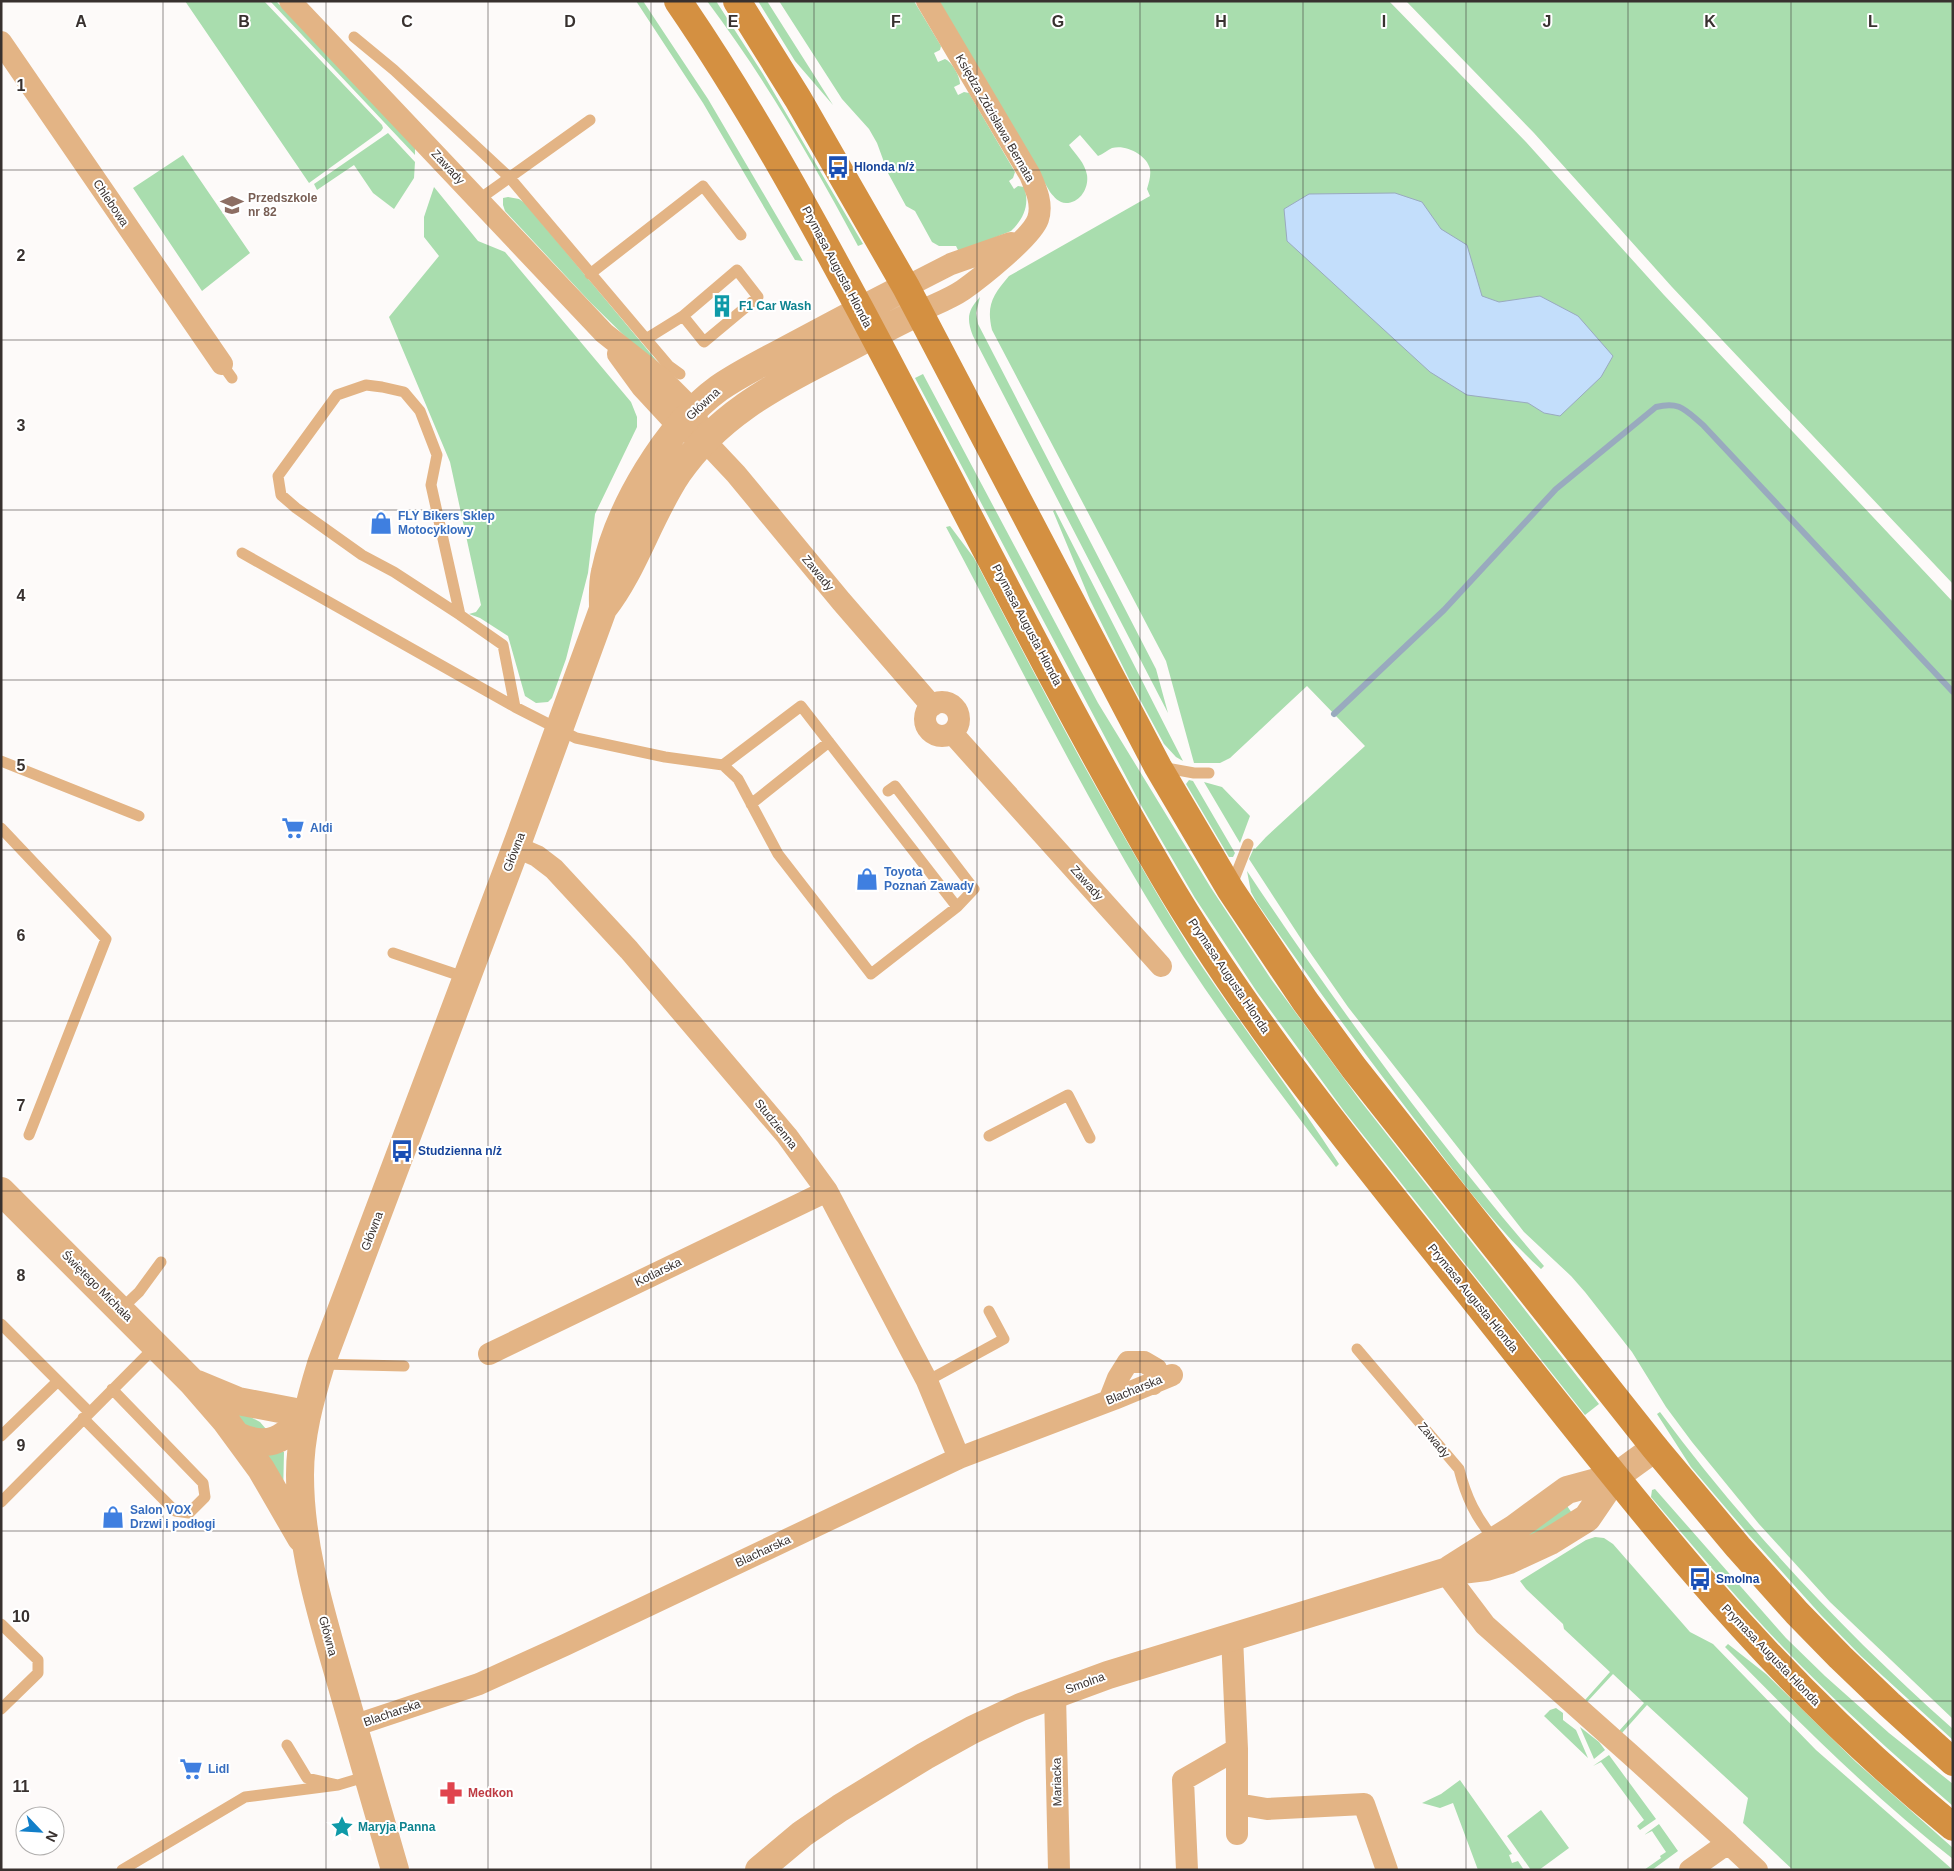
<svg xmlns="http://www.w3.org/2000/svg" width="1954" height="1871" font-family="Arial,sans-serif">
<rect width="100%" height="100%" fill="#fdfaf9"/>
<path fill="#a9ddae" d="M185 1H264L382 125 383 128 381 131 309 183Z
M270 1H276L409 140 415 148V155Z
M636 1H643L708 99 803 261 795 260 703 103Z
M707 1H716L763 74 863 244 858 246C813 162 765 78 707 1Z
M758 1H767L833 105 795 61Z
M779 1H914L941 46 940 50 934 53 938 62 945 59C952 62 960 76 960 84L954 87 958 95 964 92 969 93 1015 172 1013 178 1009 181 1014 189 1018 186 1024 187C1030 204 1024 219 1011 231L959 252 956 246H939L932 242 915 211 906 206 888 173 877 143 869 129 842 99Z
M939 1H1389L1526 142 1664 295 1953 602V1719L1830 1602 1759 1524 1692 1442 1666 1407 1632 1352 1585 1292 1571 1276 1524 1232 1348 1007 1307 948 1249 859 1254 848 1255 849 1266 837 1365 746 1307 686 1230 758 1220 763H1194L1166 661 992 330C986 305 993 295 1009 276L1150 196 1147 189C1149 182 1151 176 1150 169 1147 155 1126 144 1112 148 1108 150 1103 154 1098 156L1080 135 1069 145C1076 155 1085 163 1087 175 1089 188 1080 203 1066 203 1059 203 1054 197 1050 192Z
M1406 1H1953V584L1672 287 1534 133Z
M388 133 415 162 414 178 394 209 373 193 354 165 317 190 314 184Z
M183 155 250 253 202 291 133 188Z
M434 187 478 241 505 252 631 402 637 417V427L595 514 588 573 566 659 552 698 548 702 536 703 525 696 508 636 480 618 469 614 476 612 481 605 450 462 389 317 439 256 424 237V217Z
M508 197 519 199 525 203 666 372 648 359 591 303 505 211 503 205V198Z
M980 297 976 313 978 324 1156 669 1168 713 973 336C966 318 968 310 980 297Z
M923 374 1098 703 1211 888 1271 979 1359 1099 1599 1404 1585 1415 1344 1111 1257 992 1195 898 1142 807 915 378Z
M1055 510 1183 761 1176 757 1164 744 1130 681 1090 600 1053 511Z
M950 526 974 558C1022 650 1070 743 1122 833 1145 873 1167 912 1191 950 1239 1023 1292 1091 1339 1164L1336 1167C1269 1079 1202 991 1145 895 1074 776 1012 650 946 527Z
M1189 780 1193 781 1235 853 1233 857H1229L1186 784Z
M1204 782 1222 787 1250 816 1240 843Z
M1247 871C1338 1008 1436 1141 1544 1266L1541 1269C1493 1226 1455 1172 1416 1121 1361 1049 1308 977 1257 903L1251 892Z
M239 1411 260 1422 272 1436 253 1434 237 1416Z
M1660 1412C1746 1528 1845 1633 1953 1729V1740L1861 1656 1821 1615 1748 1534 1691 1467 1657 1414Z
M256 1452H284L283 1497Z
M1655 1489 1786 1638 1825 1676 1889 1733 1953 1784V1806C1894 1755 1835 1702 1781 1645 1736 1598 1694 1547 1651 1497L1652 1490Z
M1565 1503 1574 1516 1555 1528 1477 1557Z
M1595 1537 1604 1538 1613 1544 1690 1632 1713 1644 1816 1750 1953 1870H1793L1743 1823 1748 1798 1647 1705 1622 1733 1619 1731 1644 1703 1613 1674 1587 1702 1585 1700 1610 1672 1564 1629 1563 1624 1526 1589 1520 1581 1586 1540Z
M1728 1644 1766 1674 1856 1762 1953 1848V1859C1871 1795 1798 1721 1725 1647Z
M1556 1708 1563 1713V1720L1576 1730 1588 1758 1544 1716 1550 1710Z
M1580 1727 1599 1742 1605 1750 1594 1759Z
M1609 1755 1656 1819 1640 1830 1637 1826 1644 1820 1601 1762 1593 1766Z
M1460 1780 1512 1854 1509 1855 1512 1863 1518 1861 1524 1870H1478L1453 1803 1440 1808 1422 1803 1441 1794Z
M1541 1810 1569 1848 1539 1870H1531L1507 1836Z
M1659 1824 1678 1851 1652 1870H1644L1661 1858 1660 1856 1666 1852 1652 1831 1644 1835Z"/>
<path fill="#c3defb" stroke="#99aabe" d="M1395 193 1422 202 1441 229 1467 245 1482 296 1499 302 1540 296 1578 316 1613 356 1601 377 1560 416 1544 413 1528 403 1467 395 1430 372 1287 241 1284 209 1309 194Z"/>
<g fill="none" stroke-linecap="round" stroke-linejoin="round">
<path stroke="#99aabe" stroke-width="6" d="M1334 714 1444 610 1556 489 1656 407C1680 401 1685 410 1703 425L1953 692"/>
<path stroke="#e3b485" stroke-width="11" d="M354 37 394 70 510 178 669 366 680 374
M478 200 590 120
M590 274 703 186 741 235
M646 339 683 316 737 270 758 297 704 342 683 316
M222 364 232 378
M242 553 515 707 576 738 665 757 723 765 801 706 957 907 871 974 778 854 738 779 723 765
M460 615 394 572 362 555 296 508 281 495 278 476 337 395 366 385 382 387 404 392 420 411 437 455 431 485 460 615 503 645 515 707
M1 761 139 816
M1161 767 1194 773H1209
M888 791 895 786 974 889 957 907
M751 804 829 742
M1 828 106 939 29 1135
M1231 887 1248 844
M393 953 467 978
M989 1136 1068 1095 1090 1138
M120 1310 139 1292 161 1262
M1 1324 89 1412
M1357 1349 1459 1469C1466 1497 1476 1518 1495 1540
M321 1364 404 1366
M927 1381 1004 1339 989 1311
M83 1418 175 1511 189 1513 205 1497 203 1483 112 1389
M1 1436 58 1381
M1 1502 156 1346
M1 1624 38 1660V1673L1 1709
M287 1745 307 1778 338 1785 368 1776
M122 1870 245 1797 338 1785"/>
<path stroke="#e3b485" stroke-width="22" d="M290 1 604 333 662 379 694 411 704 440
M1 42 222 364
M906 287 951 264 1011 243
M919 312C933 305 950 299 963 290 980 278 1032 237 1038 219 1043 204 1036 189 1030 175L927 1
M618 354 642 387 679 427 704 440 736 474 841 601 932 706
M925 719a17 17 0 1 1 34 0a17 17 0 1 1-34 0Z
M952 733 1161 966
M516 847 537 856 554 869 629 950 787 1136 827 1191 927 1381 959 1458
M489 1354 827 1191
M1109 1401 1118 1378 1128 1362H1144L1156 1369 1153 1384
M1445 1572 1485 1625 1631 1755 1728 1843 1690 1870
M1232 1637 1237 1749V1834
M1055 1694 1059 1870
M353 1726 479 1684 565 1645 959 1458 1114 1399 1172 1375
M1237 1804 1267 1809 1364 1804 1387 1870
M1728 1843 1757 1870
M1187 1870 1183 1780 1237 1749"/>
<path stroke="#e3b485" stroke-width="28" d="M603 609C603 597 602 584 605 572 618 509 667 426 719 388 741 373 765 361 788 349 827 328 866 307 906 287
M1 1191 192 1382 225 1420 261 1469 301 1538
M197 1384 238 1401 306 1414
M238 1436C269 1451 286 1438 306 1414
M1450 1569 1515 1528 1567 1490 1615 1477
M395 1870C376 1805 358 1741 339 1676 320 1610 300 1544 300 1475 300 1436 310 1400 321 1364L516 847 603 609C635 568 649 516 678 473 716 418 770 388 827 359 858 343 888 327 919 312
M759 1870 802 1834 840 1808 925 1756 972 1730 1021 1707 1108 1675 1445 1572 1486 1567 1509 1560 1550 1541 1587 1518 1615 1477 1655 1448"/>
<path stroke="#d49041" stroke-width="28" d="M678 1C746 100 804 205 861 311 962 500 1056 692 1164 877 1255 1032 1372 1171 1484 1312 1554 1400 1623 1489 1696 1574 1774 1665 1860 1751 1953 1827
M737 1 798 99 906 287 1158 767 1230 889 1305 1001 1354 1068 1486 1235 1655 1448 1738 1547 1797 1613 1840 1657 1889 1704 1953 1762"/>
</g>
<path fill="none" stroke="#38312f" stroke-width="1" stroke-opacity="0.55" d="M163 1V1870M326 1V1870M488 1V1870M651 1V1870M814 1V1870M977 1V1870M1140 1V1870M1303 1V1870M1466 1V1870M1628 1V1870M1791 1V1870M1 170H1953M1 340H1953M1 510H1953M1 680H1953M1 850H1953M1 1021H1953M1 1191H1953M1 1361H1953M1 1531H1953M1 1701H1953"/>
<defs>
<symbol id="bus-bare" viewBox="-9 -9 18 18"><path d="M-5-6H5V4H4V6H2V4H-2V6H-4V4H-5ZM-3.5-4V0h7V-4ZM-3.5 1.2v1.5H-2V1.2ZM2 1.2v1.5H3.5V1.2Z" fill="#1a4fb4" stroke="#fff" stroke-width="2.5" paint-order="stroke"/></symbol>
<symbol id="school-bare" viewBox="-9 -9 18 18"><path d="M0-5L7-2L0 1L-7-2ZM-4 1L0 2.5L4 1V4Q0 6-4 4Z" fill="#8d6e63" stroke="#fff" stroke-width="2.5" paint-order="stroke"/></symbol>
<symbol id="building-bare" viewBox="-9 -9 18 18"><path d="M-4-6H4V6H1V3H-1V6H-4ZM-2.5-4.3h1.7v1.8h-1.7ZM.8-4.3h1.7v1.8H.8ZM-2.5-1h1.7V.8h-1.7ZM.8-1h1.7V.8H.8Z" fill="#0f9aa8" stroke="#fff" stroke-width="2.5" paint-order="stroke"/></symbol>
<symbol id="shop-bare" viewBox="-9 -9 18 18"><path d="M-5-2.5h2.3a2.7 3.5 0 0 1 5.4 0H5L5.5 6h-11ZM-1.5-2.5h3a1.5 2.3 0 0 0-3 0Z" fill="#3f7fe0" stroke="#fff" stroke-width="2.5" paint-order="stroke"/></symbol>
<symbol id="supermarket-bare" viewBox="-9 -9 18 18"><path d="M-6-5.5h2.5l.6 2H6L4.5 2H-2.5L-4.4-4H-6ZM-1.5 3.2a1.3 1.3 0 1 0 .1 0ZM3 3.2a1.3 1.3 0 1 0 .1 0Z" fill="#3f7fe0" stroke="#fff" stroke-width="2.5" paint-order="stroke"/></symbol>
<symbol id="pharmacy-bare" viewBox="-9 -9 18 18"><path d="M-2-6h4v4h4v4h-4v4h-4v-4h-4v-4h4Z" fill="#e0444e" stroke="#fff" stroke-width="2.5" paint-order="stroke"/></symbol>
<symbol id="sight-bare" viewBox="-9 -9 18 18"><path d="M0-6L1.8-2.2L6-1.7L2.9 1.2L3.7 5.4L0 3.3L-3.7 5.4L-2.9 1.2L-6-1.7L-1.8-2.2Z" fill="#0f9aa8" stroke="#fff" stroke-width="2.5" paint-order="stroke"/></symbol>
</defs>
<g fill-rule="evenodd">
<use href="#bus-bare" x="822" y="151" width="32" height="32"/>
<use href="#school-bare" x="216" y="189" width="32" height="32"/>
<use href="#building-bare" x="706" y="290" width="32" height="32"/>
<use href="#shop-bare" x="365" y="507" width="32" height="32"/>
<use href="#supermarket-bare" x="277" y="812" width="32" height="32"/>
<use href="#shop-bare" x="851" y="863" width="32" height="32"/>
<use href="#bus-bare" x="386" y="1135" width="32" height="32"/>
<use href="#shop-bare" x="97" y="1501" width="32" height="32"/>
<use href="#bus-bare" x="1684" y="1563" width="32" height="32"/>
<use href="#supermarket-bare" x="175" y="1753" width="32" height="32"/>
<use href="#pharmacy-bare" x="435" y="1777" width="32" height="32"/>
<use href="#sight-bare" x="326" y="1811" width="32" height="32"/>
</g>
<g text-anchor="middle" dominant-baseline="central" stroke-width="4" stroke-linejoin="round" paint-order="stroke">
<g font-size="12" fill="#38312f" stroke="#fff">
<text transform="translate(995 118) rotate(60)">Księdza Zdzisława Bernata</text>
<text transform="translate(448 167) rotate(47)">Zawady</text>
<text transform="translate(111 203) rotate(56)">Chlebowa</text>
<text transform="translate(837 267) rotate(62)">Prymasa Augusta Hlonda</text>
<text transform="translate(703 404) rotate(-43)">Główna</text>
<text transform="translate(818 573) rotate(50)">Zawady</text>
<text transform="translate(1027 625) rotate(62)">Prymasa Augusta Hlonda</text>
<text transform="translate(514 852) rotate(-69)">Główna</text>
<text transform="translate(1087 883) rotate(48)">Zawady</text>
<text transform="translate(1229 976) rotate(56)">Prymasa Augusta Hlonda</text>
<text transform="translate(776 1124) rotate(51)">Studzienna</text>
<text transform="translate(372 1231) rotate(-69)">Główna</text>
<text transform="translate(658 1272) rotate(-26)">Kotlarska</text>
<text transform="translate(97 1286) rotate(45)">Świętego Michała</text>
<text transform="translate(1473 1298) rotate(51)">Prymasa Augusta Hlonda</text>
<text transform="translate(1134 1390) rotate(-22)">Blacharska</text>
<text transform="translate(1434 1440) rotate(50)">Zawady</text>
<text transform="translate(763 1551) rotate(-25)">Blacharska</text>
<text transform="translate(328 1636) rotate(75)">Główna</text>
<text transform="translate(1771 1655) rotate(46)">Prymasa Augusta Hlonda</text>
<text transform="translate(1085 1683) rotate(-20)">Smolna</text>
<text transform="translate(392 1713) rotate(-19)">Blacharska</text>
<text transform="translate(1057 1782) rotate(-91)">Mariacka</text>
</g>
<g font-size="12" font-weight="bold" fill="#164399" stroke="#fff" text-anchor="start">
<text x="854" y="167">Hlonda n/ż</text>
<text x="418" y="1151">Studzienna n/ż</text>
<text x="1716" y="1579">Smolna</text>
</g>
<g font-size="12" font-weight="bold" fill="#785e54" stroke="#fff" text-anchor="start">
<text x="248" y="198">Przedszkole<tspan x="248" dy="14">nr 82</tspan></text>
</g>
<g font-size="12" font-weight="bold" fill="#0d838f" stroke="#fff" text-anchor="start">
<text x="739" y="306">F1 Car Wash</text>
<text x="358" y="1827">Maryja Panna</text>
</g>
<g font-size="12" font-weight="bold" fill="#366cbe" stroke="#fff" text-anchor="start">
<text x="398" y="516">FLY Bikers Sklep<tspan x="398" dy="14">Motocyklowy</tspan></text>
<text x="310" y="828">Aldi</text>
<text x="884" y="872">Toyota<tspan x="884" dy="14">Poznań Zawady</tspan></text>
<text x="130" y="1510">Salon VOX<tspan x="130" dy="14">Drzwi i podłogi</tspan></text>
<text x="208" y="1769">Lidl</text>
</g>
<g font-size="12" font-weight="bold" fill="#be3a42" stroke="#fff" text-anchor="start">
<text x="468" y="1793">Medkon</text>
</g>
</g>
<g font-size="16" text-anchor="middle" font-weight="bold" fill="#38312f" stroke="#fff" stroke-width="4" stroke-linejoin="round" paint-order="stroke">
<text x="81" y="27">A</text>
<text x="244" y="27">B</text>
<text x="407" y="27">C</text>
<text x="570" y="27">D</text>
<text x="733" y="27">E</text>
<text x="896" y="27">F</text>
<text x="1058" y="27">G</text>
<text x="1221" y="27">H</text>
<text x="1384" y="27">I</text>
<text x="1547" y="27">J</text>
<text x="1710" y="27">K</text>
<text x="1873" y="27">L</text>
<text x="21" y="91">1</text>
<text x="21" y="261">2</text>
<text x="21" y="431">3</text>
<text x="21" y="601">4</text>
<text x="21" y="771">5</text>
<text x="21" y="941">6</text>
<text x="21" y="1111">7</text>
<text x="21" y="1281">8</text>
<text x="21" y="1451">9</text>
<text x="21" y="1622">10</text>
<text x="21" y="1792">11</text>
</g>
<rect width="1954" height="1871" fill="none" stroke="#38312f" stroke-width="5"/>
<g transform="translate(40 1831) rotate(115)"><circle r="24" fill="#ffffff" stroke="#afadac"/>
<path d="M0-4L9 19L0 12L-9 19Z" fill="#127fc9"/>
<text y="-8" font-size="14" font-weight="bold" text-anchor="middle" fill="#38312f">N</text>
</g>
</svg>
